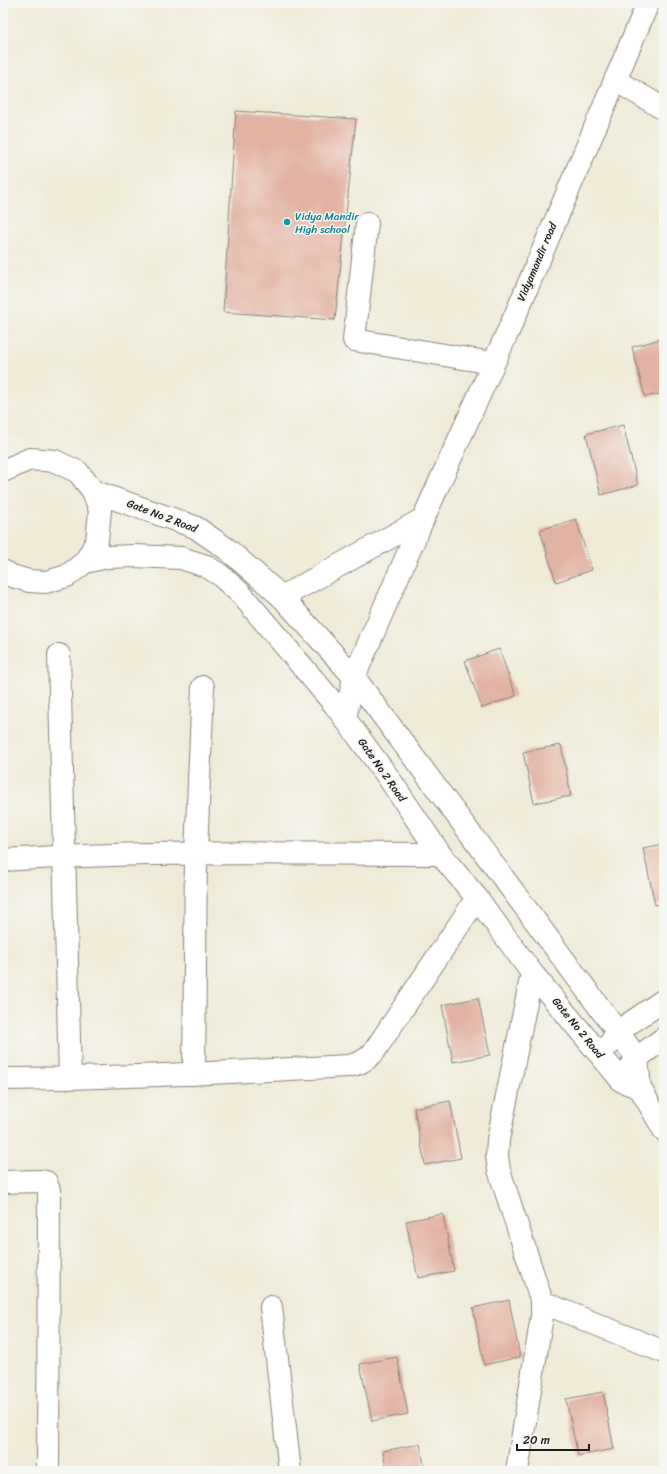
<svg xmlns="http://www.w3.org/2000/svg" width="667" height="1474" font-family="Sriracha,sans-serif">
<rect width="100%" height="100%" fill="#f6f6f2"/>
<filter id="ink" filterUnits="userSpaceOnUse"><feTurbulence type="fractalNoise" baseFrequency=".025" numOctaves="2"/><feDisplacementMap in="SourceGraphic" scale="8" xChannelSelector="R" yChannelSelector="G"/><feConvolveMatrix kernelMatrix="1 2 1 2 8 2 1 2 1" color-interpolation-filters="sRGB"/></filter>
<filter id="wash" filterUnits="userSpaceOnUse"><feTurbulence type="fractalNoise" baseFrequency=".012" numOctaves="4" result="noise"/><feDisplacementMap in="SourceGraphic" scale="16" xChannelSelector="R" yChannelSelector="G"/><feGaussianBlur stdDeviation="0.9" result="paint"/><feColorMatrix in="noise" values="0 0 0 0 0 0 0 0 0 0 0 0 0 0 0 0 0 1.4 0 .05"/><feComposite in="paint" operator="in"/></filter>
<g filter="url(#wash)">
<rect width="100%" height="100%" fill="#efebd8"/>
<g id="blocks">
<path fill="#e2b3a3" d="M236 111 356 119 335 320 223 312Z
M664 338V393L645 397 632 347Z
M623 425 638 485 601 495 586 434Z
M576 519 592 570 556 582 540 530Z
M499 649 516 696 482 708 465 661Z
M561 745 571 796 534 803 523 752Z
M664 844V903L655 905 643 848Z
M478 998 490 1055 453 1062 442 1005Z
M450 1101 461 1158 425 1165 414 1108Z
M443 1214 454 1271 418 1278 406 1221Z
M509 1300 520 1357 484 1365 473 1308Z
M397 1357 408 1414 372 1421 360 1364Z
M603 1392 614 1449 578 1456 566 1399Z
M664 1443V1461H663L660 1444Z
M420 1444 425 1471H387L383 1451Z"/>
</g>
</g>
<g filter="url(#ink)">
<use href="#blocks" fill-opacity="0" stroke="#86847a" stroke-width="1"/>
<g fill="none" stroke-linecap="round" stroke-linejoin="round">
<defs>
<path id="minor" d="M615 80 664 109
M367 223 354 340 493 363
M3 471 30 459 55 461 78 472 93 491 100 510 97 541 85 562 67 576 46 582 29 581 12 576 3 571
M93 491 195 527 227 549 282 597 354 677 637 1058 640 1088 664 1130
M85 562 107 557 134 556 181 558 206 566 220 575 241 594 335 705 388 777 440 854 477 898 532 973 622 1081 640 1088
M59 655 70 1078
M345 719 354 677 423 519
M3 860C148 850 294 854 440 854
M610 1044 617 1032 664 1000
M629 1070 637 1058 664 1038
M194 1074 196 853 203 687
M3 1079C118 1078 233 1072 348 1066 359 1064 365 1061 373 1053L477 898
M3 1182 41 1181 46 1182 49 1190 48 1471
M542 1302 664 1352
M271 1307 290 1471
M517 1471 542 1316V1302L499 1170 497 1156 498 1140 532 973"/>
<path id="major" d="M282 597 423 519 515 316 648 3"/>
</defs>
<use href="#minor" stroke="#86847a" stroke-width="24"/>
<use href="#major" stroke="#86847a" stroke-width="24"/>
<use href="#minor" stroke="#fff" stroke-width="22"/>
<use href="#major" stroke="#fff" stroke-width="22"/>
</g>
</g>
<circle fill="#0f9aa8" stroke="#f6f6f2" stroke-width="1.5" cx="287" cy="222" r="4"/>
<g text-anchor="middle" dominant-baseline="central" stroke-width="3" stroke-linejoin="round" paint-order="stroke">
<g font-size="11" fill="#0d838f" stroke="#f6f6f2" text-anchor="start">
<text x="295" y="216">Vidya Mandir<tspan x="295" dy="13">High school</tspan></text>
</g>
<g font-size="11" fill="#1c1c1c" stroke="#f6f6f2">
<text transform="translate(537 262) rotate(-67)">Vidyamandir road</text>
<text transform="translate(162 516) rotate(21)">Gate No 2 Road</text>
<text transform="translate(382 770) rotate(55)">Gate No 2 Road</text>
<text transform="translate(578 1028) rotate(51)">Gate No 2 Road</text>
</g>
</g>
<rect width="667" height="1474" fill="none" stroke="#f6f6f2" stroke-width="16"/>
<path d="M517 1444v6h72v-6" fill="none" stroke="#1c1c1c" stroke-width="2"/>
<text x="523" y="1444" font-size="12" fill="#1c1c1c" stroke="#f6f6f2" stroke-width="3" paint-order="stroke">20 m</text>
</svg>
